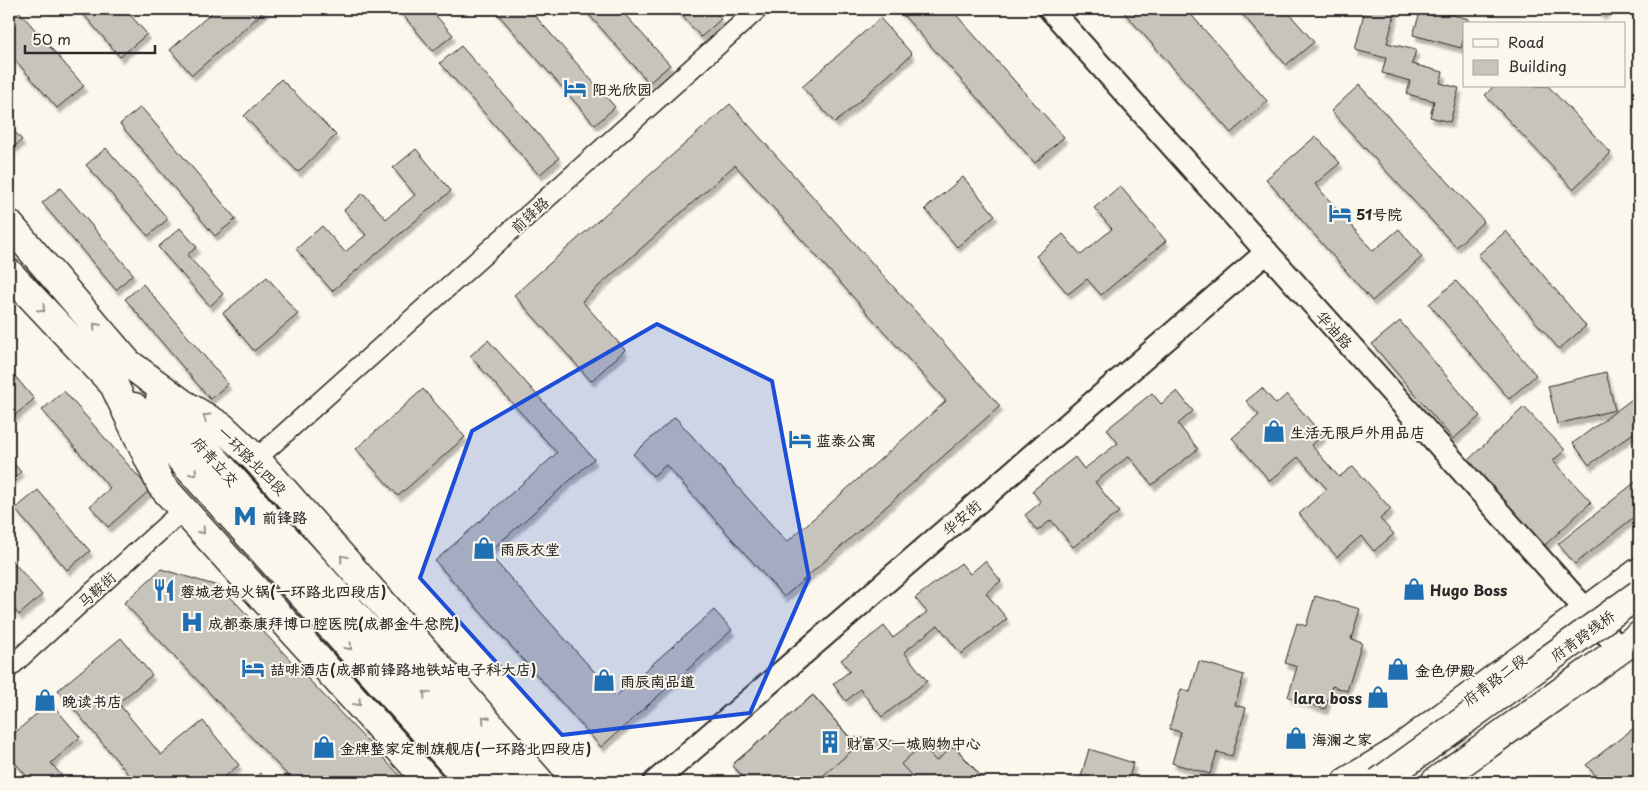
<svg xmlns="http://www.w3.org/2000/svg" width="1648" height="791" font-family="'Playpen Sans','LXGW WenKai TC',sans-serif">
<defs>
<filter id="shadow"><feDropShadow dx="3" dy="5.5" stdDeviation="1" flood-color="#0004"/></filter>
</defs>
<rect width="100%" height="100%" fill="#fbf7ec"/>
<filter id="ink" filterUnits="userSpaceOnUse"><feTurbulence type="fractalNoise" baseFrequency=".02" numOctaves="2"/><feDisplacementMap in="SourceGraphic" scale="10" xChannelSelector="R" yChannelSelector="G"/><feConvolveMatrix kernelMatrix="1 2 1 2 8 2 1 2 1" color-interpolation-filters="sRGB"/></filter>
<g filter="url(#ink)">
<path fill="#c7c4bc" stroke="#2b2b2b" filter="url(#shadow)" d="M9 9H17L84 86 57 108 9 53Z
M79 9H125L147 34 120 57Z
M216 9H267L192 75 170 50Z
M398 9H430L453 35 433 51Z
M501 9H529L615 107 595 125 496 12Z
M584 9H620L670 65 649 83Z
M676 9H712L721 19 701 37Z
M898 9H951L1064 137 1035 163Z
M1121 9H1186L1267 101 1231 133Z
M1238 9H1285L1314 42 1286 65Z
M1365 9H1396L1387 43 1416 50 1412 64 1443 72 1440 83 1459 88 1450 122 1430 117 1434 101 1407 94 1410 81 1382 73 1386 58 1355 50Z
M1421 9H1429L1469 19 1468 24H1464V38L1461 48 1413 35Z
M1596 9H1609L1602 15Z
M880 18 912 54 835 123 802 87Z
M461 46 559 158 539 175 440 63Z
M281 79 336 135 298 172 244 116Z
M1359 85 1484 221 1456 247 1331 111Z
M1494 86H1548L1611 153 1573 189 1485 95Z
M730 104 1000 406 784 597 666 465 653 476 633 454 675 417 787 542 946 401 735 165 582 301 625 350 591 381 514 295Z
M141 107 236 219 215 236 120 124Z
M9 125 22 140 9 151Z
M1316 136 1340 163 1315 184 1373 251 1399 229 1422 257 1372 301 1266 179Z
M106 148 168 219 148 236 86 165Z
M416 149 451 191 332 291 296 249 322 226 345 252 366 235 344 210 363 193 386 219 415 195 393 168Z
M963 177 995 215 957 247 925 209Z
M1120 186 1166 241 1101 295 1087 279 1068 294 1036 256 1063 234 1081 255 1112 229 1094 208Z
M60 188 133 274 116 290 42 203Z
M180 228 197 247 187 255 223 294 210 306 158 247Z
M1506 231 1586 326 1559 349 1478 255Z
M267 277 298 314 254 351 223 313Z
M1456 281 1536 375 1509 399 1429 304Z
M143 284 228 384 210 399 125 299Z
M1400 321 1480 416 1453 439 1372 344Z
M488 340 594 459 488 553 616 696 714 610 732 630 601 747 435 561 557 453 470 356Z
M9 369 34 399 14 416 9 410Z
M1606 372 1615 410 1557 424 1548 386Z
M1262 388 1276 404 1287 394 1323 436 1311 445 1339 477 1353 466 1391 509 1380 519 1394 534 1374 551 1361 536 1337 557 1299 514 1327 489 1298 457 1270 481 1232 438 1259 415 1246 401Z
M423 389 465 437 398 496 356 449Z
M64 391 150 490 108 527 90 506 110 488 42 410Z
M1177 391 1193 411 1178 424 1198 449 1152 485 1129 456 1095 482 1119 512 1073 547 1051 520 1037 531 1025 515 1041 502 1032 491 1075 457 1084 469 1118 443 1107 429 1152 393 1161 404Z
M1639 394V429L1589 465 1573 443Z
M1524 407 1565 450 1553 461 1591 502 1543 547 1464 464Z
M9 458 21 472 9 482Z
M1639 479V513L1575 564 1558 544Z
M38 490 90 551 67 570 15 509Z
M9 557 42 595 19 615 9 603Z
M985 561 1001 581 986 593 1007 619 961 654 938 625 904 652 927 681 882 717 860 689 846 701 833 684 850 671 841 660 884 626 893 638 927 612 915 598 961 563 970 574Z
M161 569 221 587 406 782H294L124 603Z
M1315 596 1360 609 1351 639 1362 643 1347 691 1332 686 1325 709 1288 697 1297 667 1285 663 1297 623 1306 626Z
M121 638 152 675 118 703 161 755 203 721 239 765 218 782H135L58 690Z
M1199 661 1244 675 1235 705 1246 708 1232 756 1217 752 1210 774 1172 763 1181 732 1169 729 1181 689 1190 692Z
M813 695 849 737 954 746 986 782H748L732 765Z
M813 695 857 746 816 782H748L732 765Z
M50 702 80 737 51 763 67 782H32L9 756V738Z
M1639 724V782H1602L1586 765Z
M922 745 936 761 954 746 986 782H917L901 764Z
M1089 749 1133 763 1128 782H1069L1070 777 1080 780Z
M260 773 267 782H249Z"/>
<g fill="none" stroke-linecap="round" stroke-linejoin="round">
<defs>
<path id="minor" d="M256 459 758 9
M9 668 183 510"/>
<path id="tertiary" d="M1050 9 1586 610 1620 650
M655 782 1267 252"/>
<path id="primary" d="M9 224 128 363 182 403 222 427 256 459 540 782
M9 273 114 385 161 485 429 782
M160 399 506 782
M134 407 470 782
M1346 782 1391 755 1639 572
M1435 782 1639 636"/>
</defs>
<use href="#minor" stroke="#2b2b2b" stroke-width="22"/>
<use href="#tertiary" stroke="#2b2b2b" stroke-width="26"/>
<use href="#primary" stroke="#2b2b2b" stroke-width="31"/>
<use href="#minor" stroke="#fbf7ec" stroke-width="19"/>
<use href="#tertiary" stroke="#fbf7ec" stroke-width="22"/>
<use href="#primary" stroke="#fbf7ec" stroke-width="28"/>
<defs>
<path id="primary-bridge" d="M1379 782 1639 594"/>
</defs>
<use href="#primary-bridge" stroke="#2b2b2b" stroke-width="31" stroke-linecap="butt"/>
<use href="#primary-bridge" stroke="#fbf7ec" stroke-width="28"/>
</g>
<defs><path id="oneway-chevron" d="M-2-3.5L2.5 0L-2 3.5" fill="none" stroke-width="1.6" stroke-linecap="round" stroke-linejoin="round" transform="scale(1.25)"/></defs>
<g stroke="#93918c">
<use href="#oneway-chevron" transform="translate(42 309) rotate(47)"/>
<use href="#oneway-chevron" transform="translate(96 326) rotate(-131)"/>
<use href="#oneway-chevron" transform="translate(206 417) rotate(-148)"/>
<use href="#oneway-chevron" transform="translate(194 473) rotate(48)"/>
<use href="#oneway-chevron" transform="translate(202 531) rotate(48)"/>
<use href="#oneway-chevron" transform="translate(343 558) rotate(-131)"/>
<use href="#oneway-chevron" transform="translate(349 647) rotate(48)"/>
<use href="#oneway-chevron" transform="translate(426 694) rotate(-132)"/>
<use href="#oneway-chevron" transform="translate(358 703) rotate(48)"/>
<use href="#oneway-chevron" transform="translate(485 719) rotate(-131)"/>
</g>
</g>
<path fill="#1d4ed8" fill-opacity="0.2" stroke="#1d4ed8" stroke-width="4" stroke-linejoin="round" d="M657 324 772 381 809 578 750 713 562 735 420 578 472 431Z"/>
<defs>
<symbol id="hotel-bare" viewBox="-9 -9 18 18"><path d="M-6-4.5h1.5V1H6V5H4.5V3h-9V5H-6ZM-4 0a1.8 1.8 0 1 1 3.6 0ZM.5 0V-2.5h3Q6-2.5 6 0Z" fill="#1f6fb2" stroke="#fbf7ec" stroke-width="2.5" paint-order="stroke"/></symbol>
<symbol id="shop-bare" viewBox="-9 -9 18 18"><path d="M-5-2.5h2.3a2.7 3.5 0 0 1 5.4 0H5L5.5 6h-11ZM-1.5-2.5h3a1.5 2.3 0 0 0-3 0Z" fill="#1f6fb2" stroke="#fbf7ec" stroke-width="2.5" paint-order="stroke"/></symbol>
<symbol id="metro-bare" viewBox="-9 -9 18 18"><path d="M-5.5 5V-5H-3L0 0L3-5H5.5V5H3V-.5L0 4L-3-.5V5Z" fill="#1f6fb2" stroke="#fbf7ec" stroke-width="2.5" paint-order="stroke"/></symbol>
<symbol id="restaurant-bare" viewBox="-9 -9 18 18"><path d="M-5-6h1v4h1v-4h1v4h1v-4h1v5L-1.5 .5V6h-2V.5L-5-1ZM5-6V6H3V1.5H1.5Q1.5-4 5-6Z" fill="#1f6fb2" stroke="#fbf7ec" stroke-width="2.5" paint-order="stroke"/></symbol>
<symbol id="hospital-bare" viewBox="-9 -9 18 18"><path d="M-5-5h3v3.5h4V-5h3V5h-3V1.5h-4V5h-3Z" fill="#1f6fb2" stroke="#fbf7ec" stroke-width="2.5" paint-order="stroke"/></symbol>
<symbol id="building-bare" viewBox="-9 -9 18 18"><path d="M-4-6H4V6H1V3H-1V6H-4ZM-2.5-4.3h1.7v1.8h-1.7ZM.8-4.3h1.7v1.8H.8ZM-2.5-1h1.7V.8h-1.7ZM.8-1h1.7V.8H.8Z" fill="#1f6fb2" stroke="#fbf7ec" stroke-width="2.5" paint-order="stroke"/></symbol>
</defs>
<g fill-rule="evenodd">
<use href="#hotel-bare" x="559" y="72" width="32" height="32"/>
<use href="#hotel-bare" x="1324" y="197" width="32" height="32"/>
<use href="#shop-bare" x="1258" y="415" width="32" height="32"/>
<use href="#hotel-bare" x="784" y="423" width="32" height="32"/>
<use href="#metro-bare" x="229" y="500" width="32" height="32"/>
<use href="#shop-bare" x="468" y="532" width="32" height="32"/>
<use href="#shop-bare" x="1398" y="573" width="32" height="32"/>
<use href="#restaurant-bare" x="148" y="574" width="32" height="32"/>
<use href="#hospital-bare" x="176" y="606" width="32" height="32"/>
<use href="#hotel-bare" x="237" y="652" width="32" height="32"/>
<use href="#shop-bare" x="1382" y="653" width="32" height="32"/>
<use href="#shop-bare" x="588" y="664" width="32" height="32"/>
<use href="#shop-bare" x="1362" y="681" width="32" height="32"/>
<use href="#shop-bare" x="29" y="684" width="32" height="32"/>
<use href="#shop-bare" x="1280" y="722" width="32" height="32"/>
<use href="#building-bare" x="814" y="726" width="32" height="32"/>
<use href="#shop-bare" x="308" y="731" width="32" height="32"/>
</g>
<g text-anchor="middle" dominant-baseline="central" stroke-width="4" stroke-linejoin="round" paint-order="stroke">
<g font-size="15" font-weight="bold" fill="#2b2b2b" stroke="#fbf7ec" text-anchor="start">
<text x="592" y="88">阳光欣园</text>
<text x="1356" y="213">51号院</text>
<text x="1290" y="431">生活无限户外用品店</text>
<text x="816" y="439">蓝泰公寓</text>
<text x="262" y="516">前锋路</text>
<text x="500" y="548">雨辰衣堂</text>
<text x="1430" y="589">Hugo Boss</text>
<text x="180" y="590">蓉城老妈火锅(一环路北四段店)</text>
<text x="208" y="622">成都泰康拜博口腔医院(成都金牛总院)</text>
<text x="270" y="668">喆啡酒店(成都前锋路地铁站电子科大店)</text>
<text x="1415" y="669">金色伊殿</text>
<text x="620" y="680">雨辰南品道</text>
<text x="1362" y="697" text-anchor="end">lara boss</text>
<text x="62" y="700">晚读书店</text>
<text x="1312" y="738">海澜之家</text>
<text x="846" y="742">财富又一城购物中心</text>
<text x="340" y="747">金牌整家定制旗舰店(一环路北四段店)</text>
</g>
<g font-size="15" fill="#2b2b2b" stroke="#fbf7ec">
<text transform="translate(529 214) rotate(-42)">前锋路</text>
<text transform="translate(1335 329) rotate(48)">华油路</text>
<text transform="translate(253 460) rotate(45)">一环路北四段</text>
<text transform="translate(216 461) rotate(48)">府青立交</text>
<text transform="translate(961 517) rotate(-41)">华安街</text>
<text transform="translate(96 589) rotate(-42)">马鞍街</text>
<text transform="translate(1582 635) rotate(-36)">府青跨线桥</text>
<text transform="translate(1494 679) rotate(-37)">府青路二段</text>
</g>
</g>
<rect width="1648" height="791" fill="none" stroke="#fbf7ec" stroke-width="30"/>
<rect x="15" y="15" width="1618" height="761" fill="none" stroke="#2b2b2b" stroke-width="2" filter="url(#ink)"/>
<rect x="1463" y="22" width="162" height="65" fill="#fbf7ec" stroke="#a8a59f"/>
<rect x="1473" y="39" width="25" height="8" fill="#fbf7ec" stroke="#a8a59f"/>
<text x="1508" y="48" font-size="15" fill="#2b2b2b">Road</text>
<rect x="1473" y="60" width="25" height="15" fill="#c7c4bc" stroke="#a8a59f"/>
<text x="1508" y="72" font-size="15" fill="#2b2b2b">Building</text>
<path d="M25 45v8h130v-8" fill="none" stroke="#2b2b2b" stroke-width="2.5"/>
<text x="32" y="45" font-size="15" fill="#2b2b2b" stroke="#fbf7ec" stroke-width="4" paint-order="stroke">50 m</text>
</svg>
